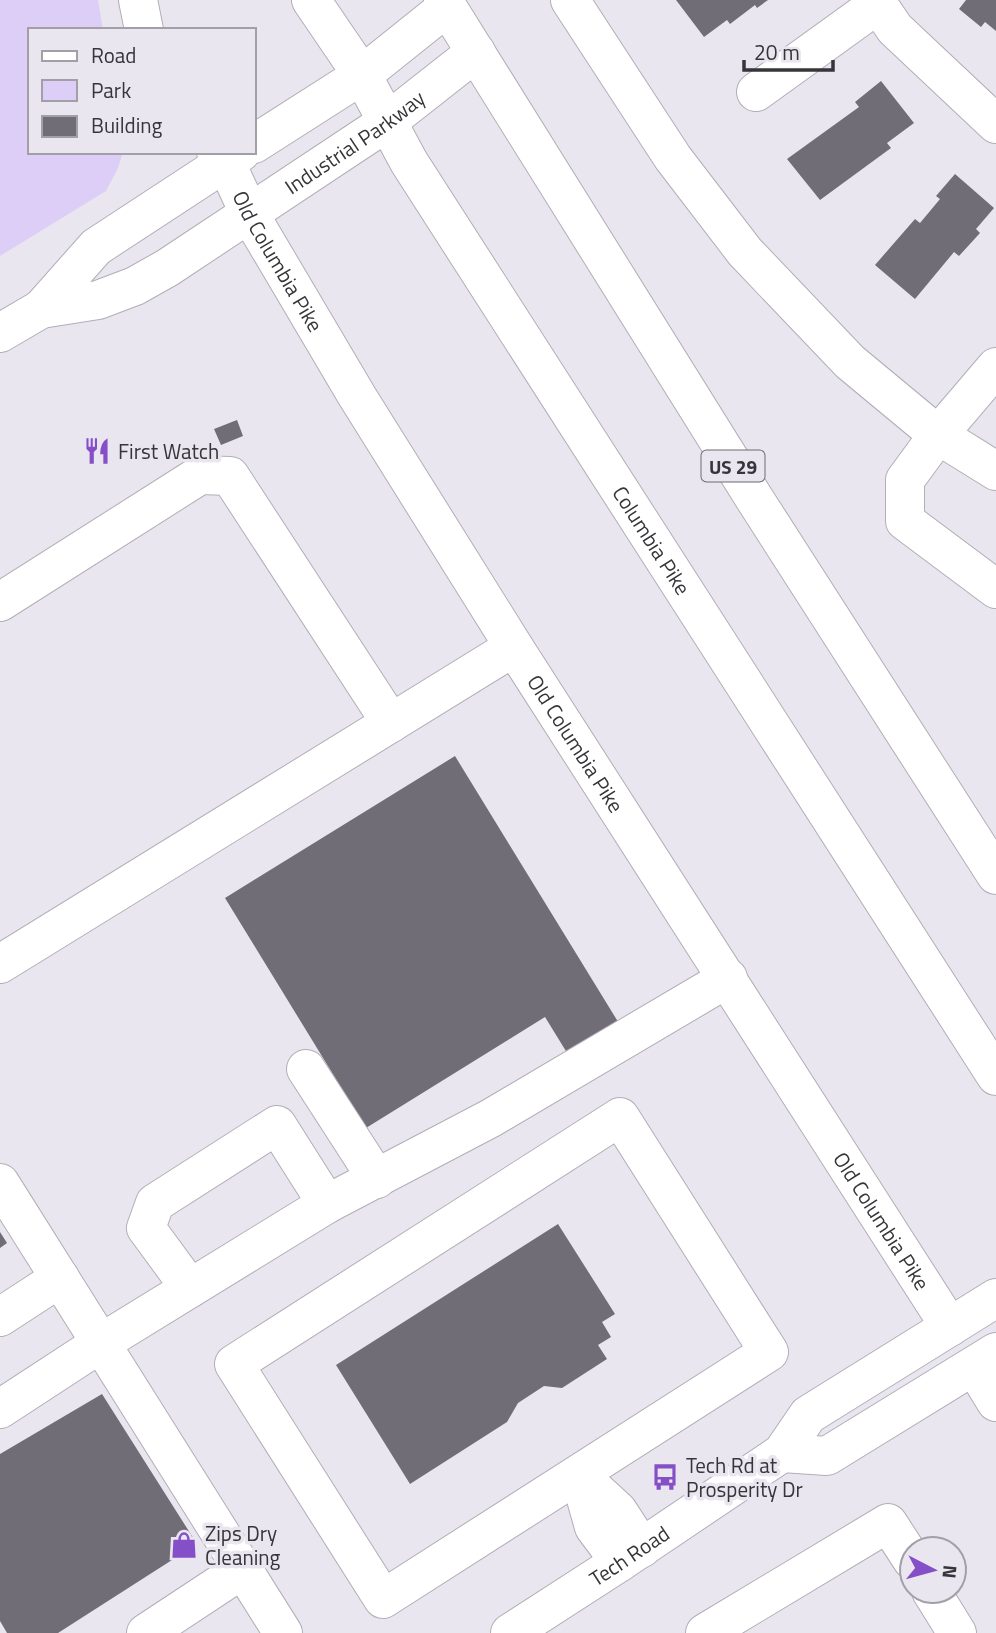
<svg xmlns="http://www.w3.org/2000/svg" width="996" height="1633" font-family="'Titillium Web',sans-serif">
<rect width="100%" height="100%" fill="#eae6f0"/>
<path fill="#ddcef8" d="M0 0H98L103 30H30V152H123L118 168 106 191 0 256Z"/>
<path fill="#706d76" d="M676 0H768L757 8 755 5 730 24 727 20 704 37Z
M966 0H996V31L985 22 981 27 959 9Z
M881 81 914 123 887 143 891 148 820 200 787 159 859 107 855 102Z
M955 174 994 208 976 229 980 233 959 256 954 252 915 299 875 265 915 219 920 223 940 199 936 196Z
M237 420 243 436 221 445 214 429Z
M455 756 620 1025 569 1056 545 1017 366 1128 225 898Z
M558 1224 615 1314 602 1322 611 1337 598 1345 607 1359 562 1388 544 1386 518 1403 507 1422 410 1484 336 1365Z
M0 1232 7 1243 0 1248Z
M102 1394 197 1544 58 1633H7L0 1621V1454Z"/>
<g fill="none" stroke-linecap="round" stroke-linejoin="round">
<defs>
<g id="minor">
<path d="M138 0 144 30"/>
<path d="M875 0 895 29 996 124"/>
<path d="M756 92 878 4"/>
<path d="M254 144 362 75 447 7"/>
<path id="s1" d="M216 152 226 163 250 215 357 396 514 647 950 1327"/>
<path id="s2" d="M41 309 98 300 135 286 167 268 387 122 476 52"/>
<path d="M0 333 41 309 96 247 241 152"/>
<path d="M996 367 938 435 905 480V521L996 589"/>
<path d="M0 602 200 475 230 476 391 723"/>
<path d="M0 964 514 647"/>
<path d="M306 1069 377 1179"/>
<path d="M620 1117 769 1352 383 1599 234 1364Z"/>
<path d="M0 1183 283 1633"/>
<path d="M190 1288 146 1228 155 1203 277 1125 327 1204"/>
<path d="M0 1317 60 1278"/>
<path d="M974 1366 996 1402"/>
<path d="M0 1409 101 1343 327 1204 491 1118 728 978"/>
<path d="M782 1453 827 1456 996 1352"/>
<path d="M579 1474 594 1527 620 1562"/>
<path d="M580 1476 618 1511 642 1548"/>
<path d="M931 1591 957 1633"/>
<path d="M146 1633 243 1569"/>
<path id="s3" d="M510 1633 620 1562 782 1453 808 1415 996 1298"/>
<path d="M705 1633 888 1523 912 1560"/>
</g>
<path id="major" d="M570 0 673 158 745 252 850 362 938 435 996 471"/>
<g id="highway">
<path id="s4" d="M311 0 362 75 409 162 996 1076"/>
<path d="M443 0 754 498 996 875"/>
</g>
</defs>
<use href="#minor" stroke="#b1aeb7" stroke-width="40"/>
<use href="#major" stroke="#b1aeb7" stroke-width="40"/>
<use href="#highway" stroke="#b1aeb7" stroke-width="40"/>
<use href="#minor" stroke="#fff" stroke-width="38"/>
<use href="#major" stroke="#fff" stroke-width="38"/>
<use href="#highway" stroke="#fff" stroke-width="38"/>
</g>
<defs>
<symbol id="restaurant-bare" viewBox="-9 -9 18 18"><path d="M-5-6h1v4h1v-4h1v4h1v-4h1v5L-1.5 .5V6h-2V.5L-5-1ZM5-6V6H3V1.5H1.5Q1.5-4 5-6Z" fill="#854fc7" stroke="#eae6f0" stroke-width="2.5" paint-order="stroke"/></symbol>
<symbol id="bus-bare" viewBox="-9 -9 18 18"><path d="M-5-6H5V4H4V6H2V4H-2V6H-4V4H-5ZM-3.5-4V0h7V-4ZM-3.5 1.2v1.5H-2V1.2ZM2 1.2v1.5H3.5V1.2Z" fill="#854fc7" stroke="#eae6f0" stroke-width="2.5" paint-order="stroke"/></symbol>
<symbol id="shop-bare" viewBox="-9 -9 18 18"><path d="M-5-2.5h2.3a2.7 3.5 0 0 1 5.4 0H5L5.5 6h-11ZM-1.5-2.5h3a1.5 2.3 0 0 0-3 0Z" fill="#854fc7" stroke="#eae6f0" stroke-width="2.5" paint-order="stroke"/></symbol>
</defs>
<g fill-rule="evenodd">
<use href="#restaurant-bare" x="78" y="432" width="38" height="38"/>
<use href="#bus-bare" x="646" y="1458" width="38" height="38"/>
<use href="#shop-bare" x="165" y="1526" width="38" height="38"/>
</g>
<g text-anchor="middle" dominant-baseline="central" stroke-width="7" stroke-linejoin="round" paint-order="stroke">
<rect fill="#eae6f0" stroke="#6c6a70" stroke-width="2" x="701.5" y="450.5" width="63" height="31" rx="5"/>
<g font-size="19" font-weight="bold" fill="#363539">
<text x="733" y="466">US 29</text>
</g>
<g font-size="21" fill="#363539" stroke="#eae6f0">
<text stroke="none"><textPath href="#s2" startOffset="360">Industrial Parkway</textPath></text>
<text stroke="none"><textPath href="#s1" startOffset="126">Old Columbia Pike</textPath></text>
<text stroke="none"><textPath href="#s4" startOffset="639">Columbia Pike</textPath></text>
<text stroke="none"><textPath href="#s1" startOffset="693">Old Columbia Pike</textPath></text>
<text stroke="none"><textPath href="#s1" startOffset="1260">Old Columbia Pike</textPath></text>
<text stroke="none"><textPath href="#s3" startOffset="142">Tech Road</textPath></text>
</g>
<g font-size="21" fill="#363539" stroke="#eae6f0" text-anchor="start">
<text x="118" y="451">First Watch</text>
<text x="686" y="1465">Tech Rd at<tspan x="686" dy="24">Prosperity Dr</tspan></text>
<text x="205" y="1533">Zips Dry<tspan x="205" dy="24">Cleaning</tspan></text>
</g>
</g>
<rect x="28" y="28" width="228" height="126" fill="#eae6f0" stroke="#a29fa7" stroke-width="2"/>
<rect x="42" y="51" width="35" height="10" fill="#ffffff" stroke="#a29fa7" stroke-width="2"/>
<text x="91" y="63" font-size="21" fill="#363539">Road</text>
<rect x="42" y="80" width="35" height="21" fill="#ddcef8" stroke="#a29fa7" stroke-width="2"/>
<text x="91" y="98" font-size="21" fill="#363539">Park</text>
<rect x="42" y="116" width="35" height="21" fill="#706d76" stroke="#a29fa7" stroke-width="2"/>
<text x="91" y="133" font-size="21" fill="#363539">Building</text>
<g transform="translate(933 1570) rotate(96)"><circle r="33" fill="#eae6f0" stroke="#a29fa7" stroke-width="2"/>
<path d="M0-5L12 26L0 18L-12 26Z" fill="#854fc7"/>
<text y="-10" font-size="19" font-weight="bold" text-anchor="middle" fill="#363539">N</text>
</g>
<path d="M744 60v10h89v-10" fill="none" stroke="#363539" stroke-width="3.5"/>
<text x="754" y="60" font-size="21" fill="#363539" stroke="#eae6f0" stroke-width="5" paint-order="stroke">20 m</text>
</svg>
